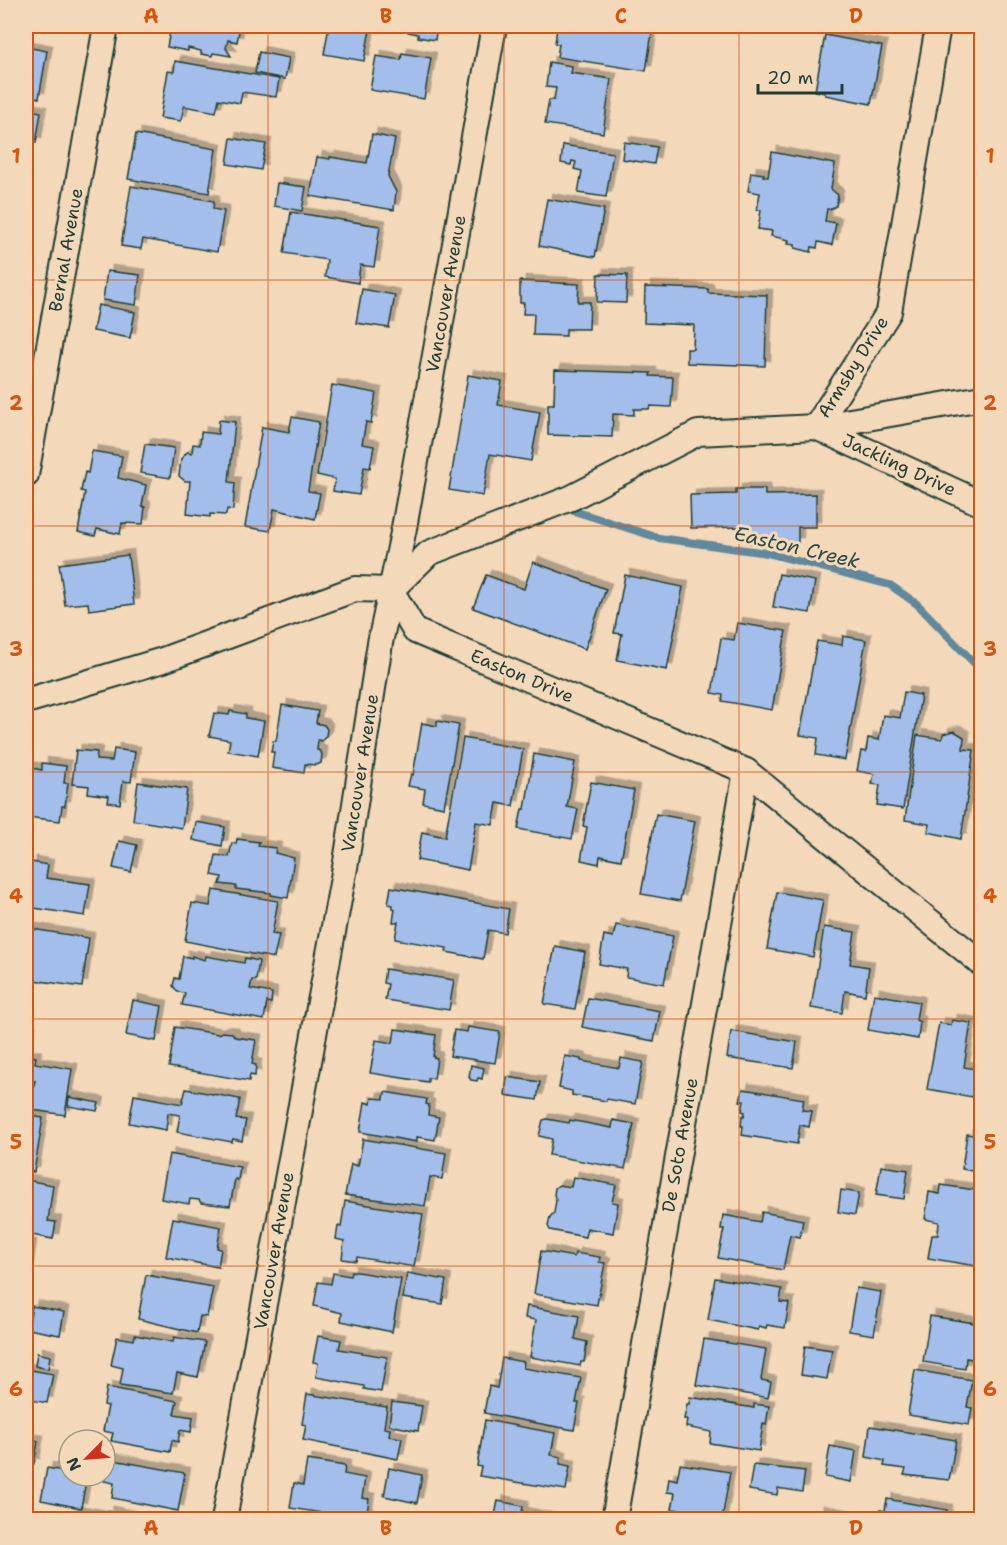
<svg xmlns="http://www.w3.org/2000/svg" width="1007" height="1545" font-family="'Shantell Sans',sans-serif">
<defs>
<filter id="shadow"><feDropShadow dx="5.5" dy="-5.5" stdDeviation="0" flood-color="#0004"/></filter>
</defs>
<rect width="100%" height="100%" fill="#f3d9ba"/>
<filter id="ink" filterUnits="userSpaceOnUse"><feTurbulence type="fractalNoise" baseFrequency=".0167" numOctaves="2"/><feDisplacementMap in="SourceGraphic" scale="12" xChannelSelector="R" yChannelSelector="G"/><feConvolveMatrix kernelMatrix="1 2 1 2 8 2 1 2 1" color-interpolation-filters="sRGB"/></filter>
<g filter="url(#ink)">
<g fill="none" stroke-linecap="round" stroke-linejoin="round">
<!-- stream -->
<path stroke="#61899d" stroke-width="8" d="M574 511 659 538 767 553 890 585 917 604 982 671"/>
</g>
<!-- building -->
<g fill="#a4beeb" stroke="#1f3d34" stroke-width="1.5" filter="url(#shadow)">
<path d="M171 26H240L237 42 228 40 226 48 231 56 213 53 212 56 201 54V51L188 48V51L167 47Z"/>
<path d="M329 26H343L370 30 364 61 324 54Z"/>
<path d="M403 26H437L435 40 418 37V34L408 32 409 27Z"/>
<path d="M557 26H653L646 71 557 57 559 44H555Z"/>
<path d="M825 35 882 46 871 104 825 95V93L815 91Z"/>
<path d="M26 47 47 51 39 98 26 95Z"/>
<path d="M259 52 289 58 285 79 255 73Z"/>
<path d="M402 53 431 58 424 99 370 90 376 56 401 60Z"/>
<path d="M175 61 279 79 276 97 242 92 240 103 219 99 216 112 184 106 181 121 160 118 168 71 174 72Z"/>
<path d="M549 62 572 66 571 73 611 79 603 133 545 124 549 100H554L556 88 546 87Z"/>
<path d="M26 109 41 112 36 143 28 141 26 157Z"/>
<path d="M136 134 216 149 209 193 128 179Z"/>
<path d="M372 134 395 139 388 176 396 192 394 210 310 196 317 157 330 159V157L367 163Z"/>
<path d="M231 138 266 144 261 170 227 164Z"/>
<path d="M624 142 657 147 654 164 622 159Z"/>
<path d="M563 145 613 153 606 197 578 193 582 171 574 169 576 162 572 161 571 165 561 163Z"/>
<path d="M772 152 835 164 831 189 838 195 836 206 830 209H827L825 221 836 223 832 245 818 242 817 248 812 247 811 252 795 248V245L788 244 789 240 771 236 772 231 758 229 761 210H757L760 193 748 191 751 172 764 174 763 176 768 177Z"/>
<path d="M277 183 306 187 302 211 274 206Z"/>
<path d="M131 186 214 201 213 209 224 211 217 252 143 239 141 249 121 246Z"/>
<path d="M547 199 604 209 595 257 539 246Z"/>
<path d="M291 212 380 226 374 267 360 265 358 283 325 277 327 260 284 253Z"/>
<path d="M107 271 140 275 136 305 103 300Z"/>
<path d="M598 274 627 275 626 303 597 302Z"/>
<path d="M520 281 579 284 578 302H590L589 329H566V336L533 335 534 314H523L524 303H520Z"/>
<path d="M645 287 708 289V293L767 295 765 366 687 363V349H693L694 325 644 323Z"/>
<path d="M362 289 395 295 389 328 356 323Z"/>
<path d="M98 305 135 312 130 338 93 331Z"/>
<path d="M555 370 651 373 650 376 673 377 671 407 650 406 649 409H634V415L613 414 612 437 548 435V404H554Z"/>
<path d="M468 375 502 381 498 405 540 412 531 461 490 454 483 496 449 490Z"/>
<path d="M332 385 376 393 371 423 366 422 362 444 374 446 370 468 364 467 359 495 333 491 335 479 317 475Z"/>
<path d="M292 417 319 422 308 491 320 493 315 519 274 509 270 531 245 527 262 427 289 432Z"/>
<path d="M219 420 235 422 229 482 235 483 233 510 227 509 226 515 210 514V517L187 514 190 481H185L179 476 181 459 187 452 192 453 193 444 200 445 201 432 218 434Z"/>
<path d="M145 444 174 448 170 478 140 473Z"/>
<path d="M92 451 122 456 118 478 146 485 142 506 145 507 143 524 122 523 120 534 97 529 95 536 78 532 85 492 81 491 85 472 88 473Z"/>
<path d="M736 489H765V495L816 494V527H798V543H750L749 527 691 528 690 495 736 494Z"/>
<path d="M128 555 134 604 89 610 88 603 65 605 59 564Z"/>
<path d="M533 562 606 589 585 649 473 608 486 575 524 589Z"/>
<path d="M779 574 815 581 810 613 773 607Z"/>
<path d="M625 575 683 587 667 670 617 660 622 634 614 633Z"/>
<path d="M737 623 786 631 772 710 722 701 723 695 712 693 721 638 734 640Z"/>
<path d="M843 636 866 640 845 760 816 755 818 738 800 735 817 641 842 645Z"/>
<path d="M904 692 921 695 903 809 877 805 880 785 872 784 874 774 857 771 861 751 866 752 868 738 879 740 883 715 900 718Z"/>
<path d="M282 705 318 711 316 723 324 725 327 729 326 736 322 741 318 740 317 750 320 751 322 754 321 763 317 765 305 764 304 773 272 768 274 752H271L273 741H276Z"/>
<path d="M230 711 246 714V718L264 721 258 756 228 751 230 740 209 736 214 713 229 715Z"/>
<path d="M437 721 459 725 444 807 423 803 425 789 408 786 411 774 413 775 422 723 437 726Z"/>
<path d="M954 731 964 737 963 749 974 750 961 839 928 832 929 824 905 820 917 735 942 739 943 734Z"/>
<path d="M463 738 523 749 513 806 497 803 493 825 476 822 468 870 417 860 422 832 445 837Z"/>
<path d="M114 749 135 752 131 782 123 781 120 804 108 802 109 796 88 793 89 786 72 784 76 750 97 752 96 760 112 761Z"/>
<path d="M534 754 575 762 567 807 578 809 572 839 518 829 522 809H525Z"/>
<path d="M42 763 66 766 64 783H68L65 806H62L60 821 26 817V767L42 770Z"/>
<path d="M138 782 187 789 182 828 133 820Z"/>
<path d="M591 782 634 790 621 860 600 856 599 864 581 860 587 827 583 826Z"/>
<path d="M656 814 695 821 680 901 641 894Z"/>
<path d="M196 822 225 827 222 846 193 840Z"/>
<path d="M982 825V885L974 884Z"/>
<path d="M237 839 259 842 258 846 276 848 275 853 294 858 288 898 271 895V893L236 889V886L220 884 222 877 212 875 216 855 229 857 232 843 236 844Z"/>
<path d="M119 841 137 845 131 872 113 868Z"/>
<path d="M31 862 48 865 46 878 90 884 85 916 28 907 26 904V878L29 879Z"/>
<path d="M391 887 509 909 505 933 488 930 483 959 446 952 447 948 395 939 398 922H393L395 909 393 908V905L388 904Z"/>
<path d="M213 890 278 901 272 934 279 935 274 958 185 941 192 903 210 906Z"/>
<path d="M777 892 823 900 813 957 767 949Z"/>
<path d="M616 925 673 936 664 984 626 977 627 969 599 964 604 935 613 937Z"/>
<path d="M824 927 855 932 850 964 869 967 865 995 845 991 842 1013 811 1008Z"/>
<path d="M26 928 89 938 82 987 26 979Z"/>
<path d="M555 946 585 952 575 1009 544 1004Z"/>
<path d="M183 956 192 958V956L205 960 206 956 244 963 245 958 259 961 256 980H252L250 989 272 993 271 1003 267 1002 264 1020 182 1005 185 993 178 992 173 986 175 978 179 979Z"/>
<path d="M385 969 454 980 449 1010 385 1000 388 984 383 983Z"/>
<path d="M874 994 919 1002 916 1020 920 1022 918 1039 868 1030Z"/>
<path d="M588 998 660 1011 654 1041 582 1027Z"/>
<path d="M133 1000 162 1006 156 1041 126 1035Z"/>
<path d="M952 1020 971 1023 964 1067 976 1069 972 1097 927 1089 939 1023 951 1025Z"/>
<path d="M175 1027 218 1034 222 1032 232 1033 235 1037 256 1040 252 1064 256 1065 255 1076 250 1075 249 1081 169 1067Z"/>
<path d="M468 1027 500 1032 495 1063 450 1056 454 1030 467 1032Z"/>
<path d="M395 1029 436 1035 433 1057 437 1058 434 1079 428 1078V1082L370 1073 376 1040 393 1043Z"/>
<path d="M26 1031 30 1032 26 1056 36 1057 35 1063 72 1069 65 1115 26 1109 28 1089H33L35 1081 26 1080Z"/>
<path d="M731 1031 797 1042 793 1068 727 1058Z"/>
<path d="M565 1056 581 1059V1061L619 1068 621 1058 643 1062 635 1104 607 1099 606 1101 572 1095V1091L559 1088Z"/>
<path d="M471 1065 484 1068 482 1079 478 1078 477 1081 471 1080 469 1077Z"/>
<path d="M507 1077 540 1082 537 1100 505 1095Z"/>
<path d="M186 1089 240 1099 236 1119 246 1120 242 1141 233 1139 232 1142 177 1132 180 1115 168 1113 166 1130 129 1123 134 1095 182 1104Z"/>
<path d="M743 1089 804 1099 802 1110 812 1111 809 1127 800 1125 797 1144 742 1135 743 1126H741L742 1116H744L745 1112 742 1111 744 1101H740Z"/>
<path d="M385 1092 427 1099 426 1104 429 1105 428 1115 439 1117 435 1140 417 1137V1142L360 1132 365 1102 371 1104 372 1098 384 1099Z"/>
<path d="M69 1097 99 1103 97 1111 68 1106Z"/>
<path d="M26 1115 43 1118 34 1172 26 1171Z"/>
<path d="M982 1118V1173L962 1169 967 1134 979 1136Z"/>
<path d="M547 1119 569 1123 570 1120 612 1128 613 1120 634 1124 625 1169 549 1155 552 1139 539 1136 543 1120Z"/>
<path d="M363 1139 446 1153 442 1179 430 1177 425 1206 345 1195 351 1164 358 1166Z"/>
<path d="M169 1154 240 1167 238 1180 235 1179 230 1206 201 1203 199 1200 190 1199 189 1204 161 1199Z"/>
<path d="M881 1166 908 1170 904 1199 876 1195Z"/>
<path d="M573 1177 616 1185 612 1202 618 1203 613 1233 587 1228 585 1237 550 1230 548 1226 550 1217 554 1213 556 1200 554 1195 555 1188 559 1185 571 1187Z"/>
<path d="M26 1180 53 1185 48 1221 56 1222 53 1239 26 1234Z"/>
<path d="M941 1185 982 1191V1267L928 1258 932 1235H938L939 1222 925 1219 929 1192 940 1194Z"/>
<path d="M841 1190 859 1193 855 1215 838 1212Z"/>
<path d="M345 1201 423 1214 414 1267 357 1257 356 1261 342 1259 344 1241 336 1239 338 1226 341 1227Z"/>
<path d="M762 1212 803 1220 800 1237 790 1235 783 1270 718 1258 724 1229H721L723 1215 760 1222Z"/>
<path d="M173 1218 221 1227 217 1248 221 1249 218 1267 166 1257Z"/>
<path d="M26 1244 31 1245 26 1282Z"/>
<path d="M541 1251 574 1257 575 1253 600 1257 599 1262 605 1263 597 1305 534 1294Z"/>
<path d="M351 1271 401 1279 392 1332 341 1321 342 1313 314 1306 318 1282 331 1284 333 1273 350 1276Z"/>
<path d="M407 1273 446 1280 442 1304 403 1298Z"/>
<path d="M146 1275 213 1287 207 1317 200 1316 197 1333 138 1319Z"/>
<path d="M715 1278 782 1289 780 1302 789 1303 785 1328 767 1325 766 1328 759 1326 758 1330 708 1320Z"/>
<path d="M856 1288 881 1292 874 1335 849 1331Z"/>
<path d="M32 1306 64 1312 60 1335 28 1329Z"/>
<path d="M527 1306 579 1316 575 1339 587 1342 584 1362H581L580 1366 530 1357 536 1320 525 1318Z"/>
<path d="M930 1316 981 1324 977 1360 966 1358 965 1369 923 1362Z"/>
<path d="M135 1335 173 1342 174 1337 205 1342 198 1377 177 1373 173 1393 120 1385 123 1368 111 1365 117 1337 134 1340Z"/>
<path d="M318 1336 341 1340 339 1349 387 1357 381 1392 364 1389V1386L316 1377 318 1363 313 1362Z"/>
<path d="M704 1339 766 1349 761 1380 771 1382 768 1398 696 1385Z"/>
<path d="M805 1346 832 1350 827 1379 801 1375Z"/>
<path d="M37 1353 50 1356 48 1369 35 1366Z"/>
<path d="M502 1358 524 1362 523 1368 581 1378 576 1403H579L574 1430 484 1413 489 1386 497 1388Z"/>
<path d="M26 1369 53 1374 47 1403 26 1399Z"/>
<path d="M915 1370 972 1380 967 1407 972 1408 969 1425 908 1415Z"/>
<path d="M107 1387 177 1401 174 1414 193 1417 191 1432 180 1430 178 1442 172 1440 170 1452 111 1441 113 1433 103 1431 108 1406 104 1405Z"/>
<path d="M307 1394 387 1407 384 1428 390 1429 389 1436 402 1438 398 1459 303 1440 306 1425 302 1424Z"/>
<path d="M690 1397 754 1408V1404L769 1406 766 1425 763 1424 759 1451 710 1443 711 1432 686 1427 687 1419H684L687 1404H689Z"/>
<path d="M392 1402 422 1406 418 1431 389 1425Z"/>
<path d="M485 1420 555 1433 551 1455 561 1457 560 1464 570 1466 566 1490 479 1476 481 1467 477 1466Z"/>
<path d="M870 1426 956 1440 949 1480 904 1475 906 1469 884 1466 885 1461 866 1457Z"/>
<path d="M26 1439 38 1441 34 1464 26 1463Z"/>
<path d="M830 1446 856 1451 851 1482 825 1477Z"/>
<path d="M108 1459 185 1473 178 1511 112 1498 114 1483 104 1481Z"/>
<path d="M307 1460 345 1466 344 1474 365 1478 362 1498 369 1499 366 1520 290 1508 294 1483 303 1485Z"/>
<path d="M680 1464 730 1472 722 1520 686 1515 687 1511 672 1509 675 1493 667 1492 669 1478 677 1480Z"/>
<path d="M753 1465 805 1471 802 1492 778 1488 777 1495 749 1490Z"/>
<path d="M47 1468 69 1472V1476H87L81 1508 41 1500Z"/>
<path d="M389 1468 422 1475 417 1503 384 1496Z"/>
<path d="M887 1499 947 1510 946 1520H879L880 1510 885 1511Z"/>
<path d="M498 1501 523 1506 522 1513 554 1520H494Z"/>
<path d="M73 1511 107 1517 108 1512 137 1518 136 1520H72Z"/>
<path d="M818 1511 846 1516 845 1520H817Z"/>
</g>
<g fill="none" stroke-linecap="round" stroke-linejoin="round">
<!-- street casing -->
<g stroke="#1f3d34" stroke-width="28">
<g id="street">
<path d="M816 427 982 504"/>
<path d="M816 427 982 398"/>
<path d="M26 475 106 26"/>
<path d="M391 590 429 553 571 498 698 433 816 427 889 312 938 26"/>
<path d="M391 590 415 631 746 771 982 964"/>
<path d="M26 701 163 660 355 589 391 590"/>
<path d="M224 1520 346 862 380 643 404 528 494 26"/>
<path d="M614 1520 746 771"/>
</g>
</g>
<!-- street -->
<use href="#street" stroke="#f3d9ba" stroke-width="24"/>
</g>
</g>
<!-- grid -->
<path fill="none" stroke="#d45610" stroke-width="1.5" stroke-opacity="0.55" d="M268 26V1520M504 26V1520M739 26V1520M26 280H982M26 526H982M26 772H982M26 1019H982M26 1266H982"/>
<g text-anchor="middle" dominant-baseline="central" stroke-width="6" stroke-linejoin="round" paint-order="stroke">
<!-- street labels -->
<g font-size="18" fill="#1f3d34" stroke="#f3d9ba">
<text transform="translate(66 250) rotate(-80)">Bernal Avenue</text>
<text transform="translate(446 294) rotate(-80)">Vancouver Avenue</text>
<text transform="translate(853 367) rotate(-58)">Armsby Drive</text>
<text transform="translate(899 465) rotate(25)">Jackling Drive</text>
<text transform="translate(522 676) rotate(23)">Easton Drive</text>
<text transform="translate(360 773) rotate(-81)">Vancouver Avenue</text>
<text transform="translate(680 1145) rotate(-80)">De Soto Avenue</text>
<text transform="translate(274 1251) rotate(-80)">Vancouver Avenue</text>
</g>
<!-- water labels -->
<g font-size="20" font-style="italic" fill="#2a4a46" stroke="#f3d9ba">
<text transform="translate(797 547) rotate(13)">Easton Creek</text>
</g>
</g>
<!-- margin -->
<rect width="1007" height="1545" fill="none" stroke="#f3d9ba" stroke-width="66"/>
<!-- north arrow -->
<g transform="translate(87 1458) rotate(245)"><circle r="28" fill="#f3d9ba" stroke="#9e9b84" stroke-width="1.5"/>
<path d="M0-4.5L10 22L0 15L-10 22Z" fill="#c8321e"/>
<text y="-9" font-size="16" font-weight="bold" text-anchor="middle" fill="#1f3d34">N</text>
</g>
<!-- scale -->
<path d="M758 84v9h84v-9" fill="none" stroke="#1f3d34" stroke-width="3"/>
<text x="767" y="84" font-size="18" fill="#1f3d34" stroke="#f3d9ba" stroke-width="4.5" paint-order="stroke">20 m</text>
<rect x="33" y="33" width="941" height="1479" fill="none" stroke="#d45610" stroke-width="2"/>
<g font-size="20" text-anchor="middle" font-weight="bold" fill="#d45610">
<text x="151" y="23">A</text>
<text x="386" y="23">B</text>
<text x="621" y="23">C</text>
<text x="856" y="23">D</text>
<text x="16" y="163">1</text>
<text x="990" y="163">1</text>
<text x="16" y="410">2</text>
<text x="990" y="410">2</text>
<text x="16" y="656">3</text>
<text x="990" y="656">3</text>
<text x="16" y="903">4</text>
<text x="990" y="903">4</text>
<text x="16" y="1149">5</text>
<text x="990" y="1149">5</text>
<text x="16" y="1396">6</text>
<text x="990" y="1396">6</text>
<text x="151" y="1535">A</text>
<text x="386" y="1535">B</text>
<text x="621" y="1535">C</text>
<text x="856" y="1535">D</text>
</g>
</svg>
